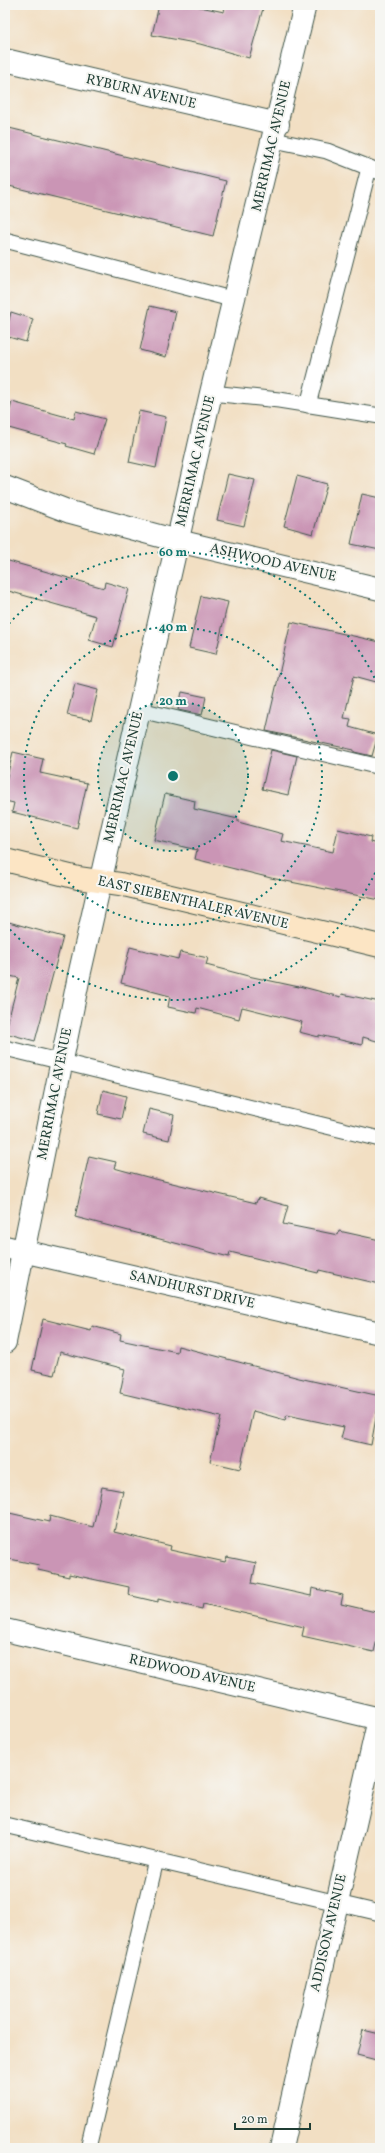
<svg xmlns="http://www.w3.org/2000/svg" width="385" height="2153" font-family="Vollkorn,serif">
<rect width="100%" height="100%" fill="#f6f6f2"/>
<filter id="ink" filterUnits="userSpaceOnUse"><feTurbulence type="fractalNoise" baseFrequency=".025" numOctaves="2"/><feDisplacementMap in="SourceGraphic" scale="8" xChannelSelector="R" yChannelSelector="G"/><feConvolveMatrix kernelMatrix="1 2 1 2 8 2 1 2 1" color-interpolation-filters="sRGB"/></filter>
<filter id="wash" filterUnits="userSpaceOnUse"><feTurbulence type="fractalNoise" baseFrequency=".012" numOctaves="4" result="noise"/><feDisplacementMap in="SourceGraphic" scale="16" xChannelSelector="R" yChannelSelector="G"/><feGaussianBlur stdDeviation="0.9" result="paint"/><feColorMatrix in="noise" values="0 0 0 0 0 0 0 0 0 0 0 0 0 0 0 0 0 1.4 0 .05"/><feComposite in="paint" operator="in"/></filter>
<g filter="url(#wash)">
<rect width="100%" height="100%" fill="#f2dfc3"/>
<g id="blocks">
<!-- building -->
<g fill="#ca95b5">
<path d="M159 5H191L224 12 225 5H264L249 58 200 44 152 35Z"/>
<path d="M5 127 226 181 213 236 5 185Z"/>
<path d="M150 306 176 312 166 357 140 350Z"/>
<path d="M11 312 33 319 26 342 5 336Z"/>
<path d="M12 402 74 419 76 411 105 419 94 454 66 446 67 444 5 427Z"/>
<path d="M139 411 166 417 156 468 129 462Z"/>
<path d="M228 474 255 480 244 526 217 520Z"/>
<path d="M297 476 327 484 313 534 284 526Z"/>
<path d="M362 494 380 498V550L351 544Z"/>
<path d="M5 560 104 588 105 582 129 589 113 647 89 640 96 616 5 590Z"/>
<path d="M201 596 228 602 216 654 189 648Z"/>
<path d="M291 622 380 642V683L354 676 344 718 351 719 349 727 378 735 372 756 354 752V750L266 731Z"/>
<path d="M75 684 98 690 91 720 67 715Z"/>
<path d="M182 692 206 697 202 715 178 710Z"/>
<path d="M271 750 297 756 288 795 262 789Z"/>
<path d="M13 752 43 759 40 773 87 783 77 828 12 812 14 803 5 801V785Z"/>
<path d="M165 794 195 801 194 809 238 819V822L283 834 281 841 333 852 338 829 371 837 370 842 380 845V900L271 878 195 859 197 850 154 840Z"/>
<path d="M5 921 63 937 35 1041 5 1033 19 978 5 975Z"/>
<path d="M130 947 178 959 180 952 208 958 206 965 248 976 299 987V986L341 997 342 994 380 1002V1042L363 1037 362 1045 319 1035V1037L299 1032 302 1022 242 1007 239 1019 197 1008 196 1013 168 1007 170 996 121 983Z"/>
<path d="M103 1090 126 1096 121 1119 98 1114Z"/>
<path d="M149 1109 174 1115 169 1140 143 1134Z"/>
<path d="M89 1156 116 1162 114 1168 151 1178 256 1203 258 1198 288 1206 283 1224 338 1235 339 1231 380 1240V1284L319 1270 318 1273 230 1252 229 1257 75 1217Z"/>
<path d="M43 1319 91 1331 92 1326 121 1334 120 1340 177 1352 178 1346 299 1378 380 1396 371 1445 341 1438 344 1427 287 1415 285 1420 253 1411 240 1469 210 1462 221 1417 120 1393 125 1369 60 1352 54 1375 32 1370Z"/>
<path d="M102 1487 123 1491 114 1532 171 1546 170 1550 225 1562 227 1557 256 1563 252 1583 311 1596 312 1588 343 1595 341 1604 380 1613V1627L374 1652 302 1636 304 1627 203 1604 202 1609 158 1599V1602L128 1595 129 1587 69 1574V1577L38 1570 39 1565 5 1558V1512L49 1522 50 1516 93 1527Z"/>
<path d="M363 2030 380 2034V2061L357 2055Z"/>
</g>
</g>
</g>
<g filter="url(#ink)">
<use href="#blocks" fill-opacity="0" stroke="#3f5549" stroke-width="1"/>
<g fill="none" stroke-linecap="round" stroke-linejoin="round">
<!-- service casing -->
<g stroke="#3f5549" stroke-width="17">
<g id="service">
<path d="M274 140 327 151 380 172"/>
<path d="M5 240 235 300"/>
<path d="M211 393 279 400 380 416"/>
<path d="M308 405 369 168"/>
<path d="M140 710 380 767"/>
<path d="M5 1048 380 1139"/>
<path d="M5 1825 380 1913"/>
<path d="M88 2148 156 1860"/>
</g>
</g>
<!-- minor casing -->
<g stroke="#3f5549" stroke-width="24">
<g id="minor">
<path d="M5 60 278 124"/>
<path d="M5 487 70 512 178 541 380 589"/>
<path d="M5 1247 380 1333"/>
<path d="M5 1342 79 976 211 393 305 5"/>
<path d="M5 1630 380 1719"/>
<path d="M281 2148 379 1719"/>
</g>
</g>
<!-- secondary casing -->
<g stroke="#3f5549" stroke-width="24">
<path id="secondary" d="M5 860 78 878 120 884 380 946"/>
</g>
<!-- service -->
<use href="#service" stroke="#fff" stroke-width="15"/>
<!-- minor -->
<use href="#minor" stroke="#fff" stroke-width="22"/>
<!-- secondary -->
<use href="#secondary" stroke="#fce5c4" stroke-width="22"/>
</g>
</g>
<!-- distance rings -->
<circle cx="173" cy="776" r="75" fill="#0f766e" fill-opacity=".12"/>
<g fill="none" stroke="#0f766e" stroke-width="2" stroke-dasharray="2 4">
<circle cx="173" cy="776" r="75"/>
<circle cx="173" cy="776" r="149"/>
<path d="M380 862A224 224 0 0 1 5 924M5 628A224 224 0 0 1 380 690"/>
</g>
<g text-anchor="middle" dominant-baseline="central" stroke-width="4" stroke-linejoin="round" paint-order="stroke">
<!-- street labels -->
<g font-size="14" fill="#1f3d34" stroke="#f6f6f2">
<text transform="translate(141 92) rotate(13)">RYBURN AVENUE</text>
<text transform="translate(272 146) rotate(-77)">MERRIMAC AVENUE</text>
<text transform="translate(196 461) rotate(-77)">MERRIMAC AVENUE</text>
<text transform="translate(273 563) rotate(13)">ASHWOOD AVENUE</text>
<text transform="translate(124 777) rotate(-77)">MERRIMAC AVENUE</text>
<text transform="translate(193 903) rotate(13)">EAST SIEBENTHALER AVENUE</text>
<text transform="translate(55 1094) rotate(-79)">MERRIMAC AVENUE</text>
<text transform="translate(192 1290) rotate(13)">SANDHURST DRIVE</text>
<text transform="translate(192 1674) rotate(13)">REDWOOD AVENUE</text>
<text transform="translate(329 1933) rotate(-77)">ADDISON AVENUE</text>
</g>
</g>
<circle cx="173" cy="776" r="6" fill="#0f766e" stroke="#f6f6f2" stroke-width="2"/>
<g font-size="12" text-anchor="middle" font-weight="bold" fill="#0f766e" stroke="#f6f6f2" stroke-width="4" stroke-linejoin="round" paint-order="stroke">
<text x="173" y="556">60 m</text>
<text x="173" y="631">40 m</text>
<text x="173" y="705">20 m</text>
</g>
<!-- margin -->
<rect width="385" height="2153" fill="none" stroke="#f6f6f2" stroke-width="20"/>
<!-- scale -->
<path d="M235 2123v6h75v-6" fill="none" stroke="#1f3d34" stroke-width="2"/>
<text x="241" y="2123" font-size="12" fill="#1f3d34" stroke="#f6f6f2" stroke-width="3" paint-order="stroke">20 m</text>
</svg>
